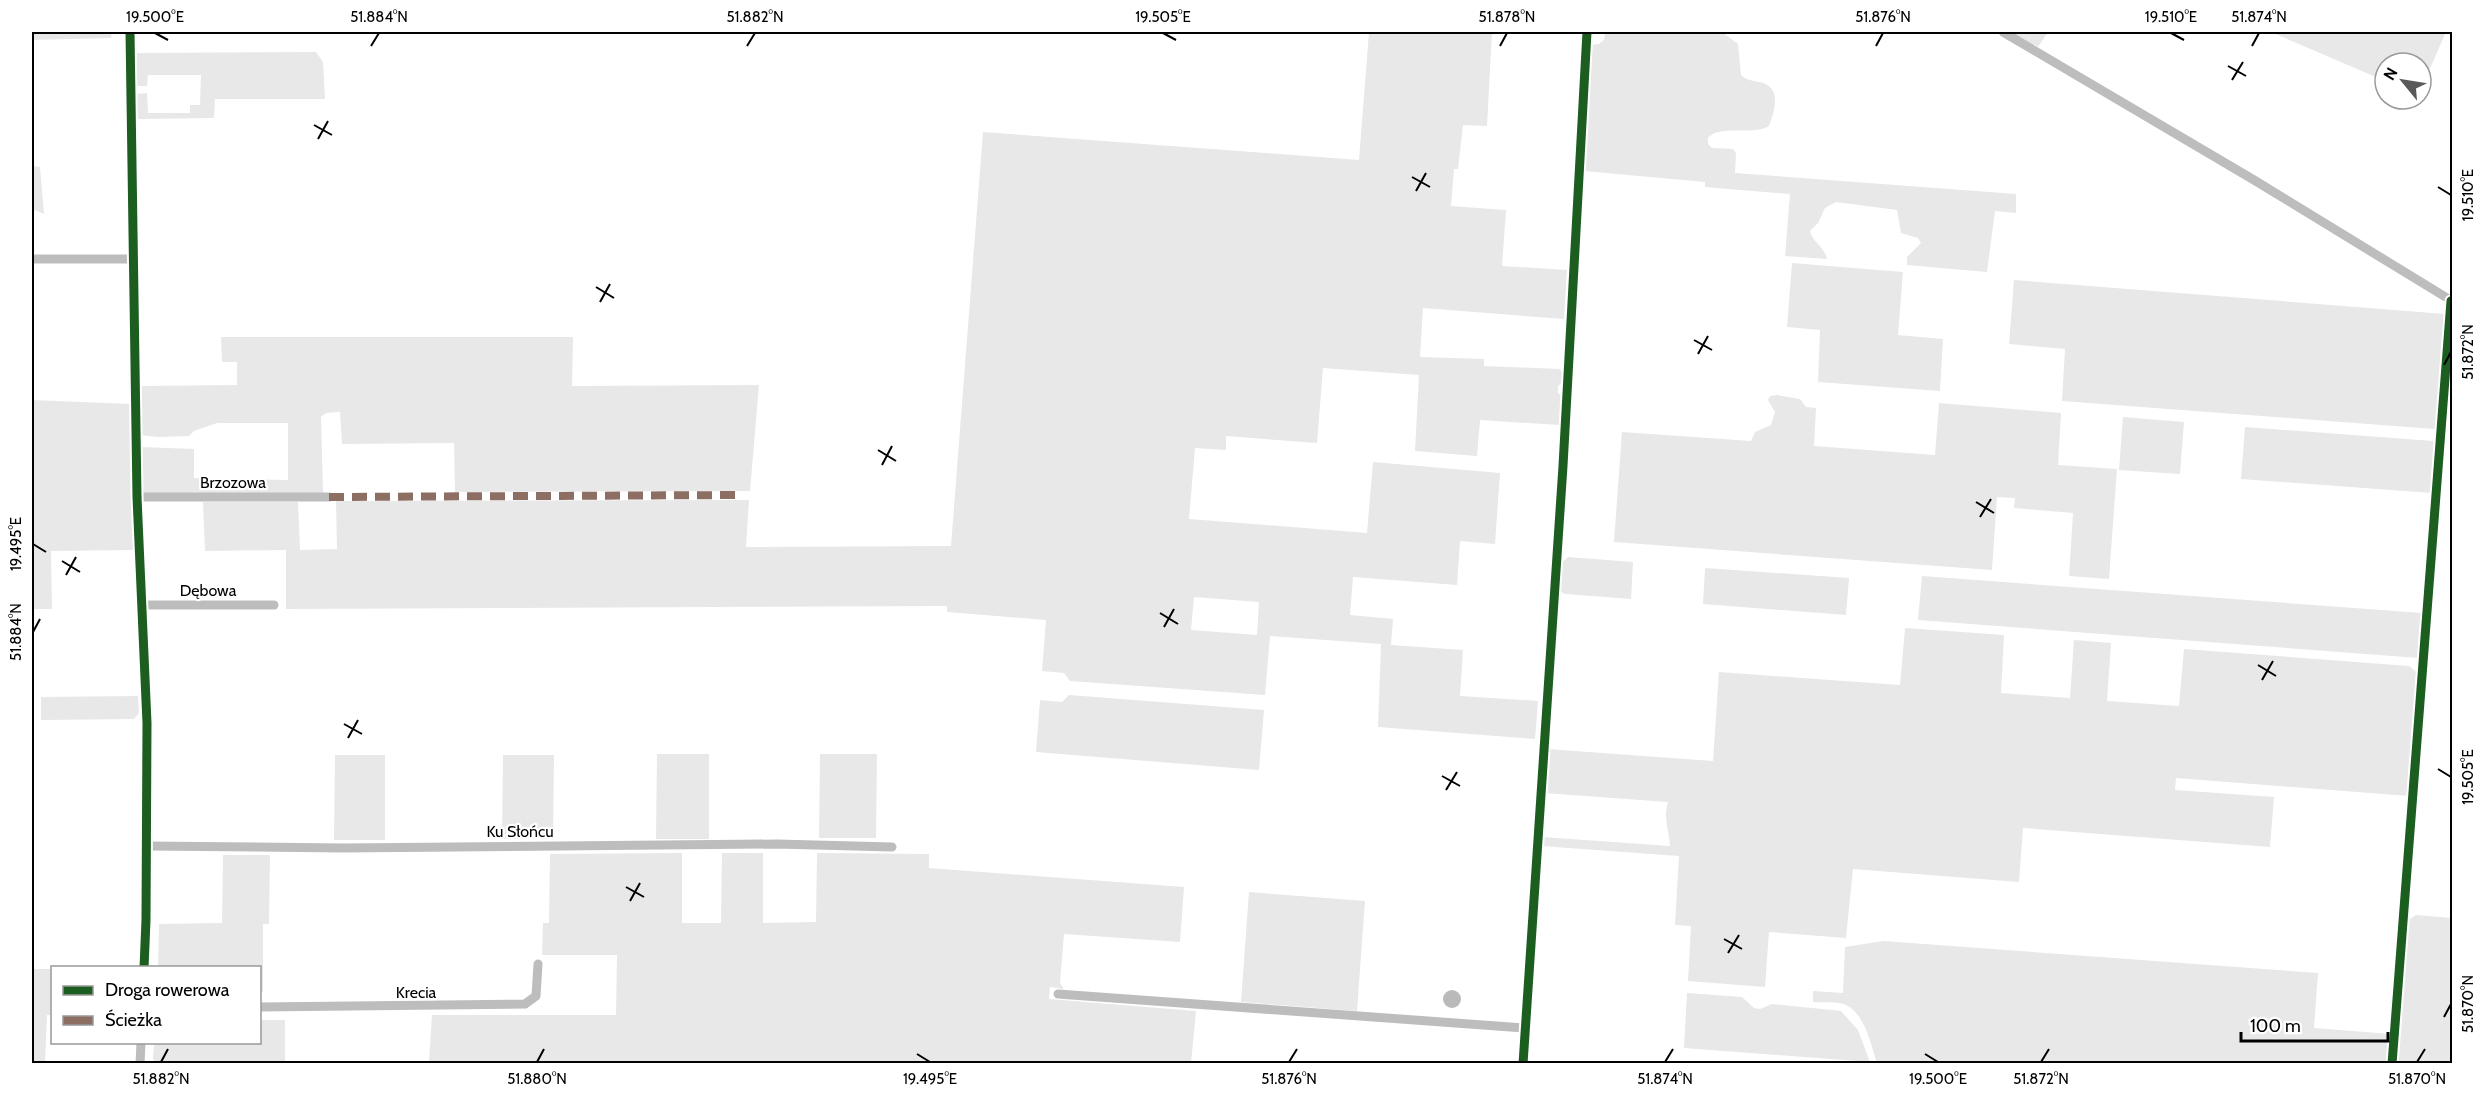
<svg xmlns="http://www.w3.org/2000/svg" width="2484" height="1095" font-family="Cabin,sans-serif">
<rect width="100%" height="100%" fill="#fff"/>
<!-- green -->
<g fill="#e8e8e8" fill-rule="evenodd">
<path d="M32 32H112L111 38 32 40Z"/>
<path d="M1369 32H1492L1487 126 1463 125 1458 169H1454L1451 206 1506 210 1502 266 1567 270 1564 319 1423 308 1420 357 1484 359V366L1560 369 1563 374V382L1558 386V393L1561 395 1560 425 1480 420 1477 456 1415 451 1419 375 1323 368 1317 443 1226 436V450L1195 448 1189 519 1367 533 1373 462 1500 473 1495 544 1460 541 1457 585 1353 577 1350 615 1393 619 1391 645 1463 650 1460 696 1538 701 1535 739 1378 727 1381 644 1270 636 1265 695 1070 681 1064 673 1042 671 1046 620 947 612V606L286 609V550L205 551 203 502H298L300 550 337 549 336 501 749 500 746 547 951 546 983 132 1359 160ZM1194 597 1259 602 1257 635 1191 630Z"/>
<path d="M1605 32H1722L1738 44 1741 75C1749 82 1754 80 1763 83 1782 89 1774 113 1769 126 1753 136 1718 124 1708 138V144L1712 148 1733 149 1736 153 1735 173 2016 194V213L1995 211 1987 272 1907 265V257L1921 243 1918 238 1901 233 1897 210 1836 202 1825 208 1818 223 1810 231C1812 242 1825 247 1827 259L1785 256 1790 194 1705 187V182L1584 171 1591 45 1599 44 1604 40Z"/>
<path d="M2012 32H2048L2038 47Z"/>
<path d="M2271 32H2446L2421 89V63H2385V81Z"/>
<path d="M316 52 323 62 325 99H215L214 118 137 119V94L147 93 148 113H190V105H200L201 75H148L147 86H137V53Z"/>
<path d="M32 166 40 167 44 214 32 209Z"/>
<path d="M1792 263 1903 272 1898 335 1943 339 1940 391 1818 382 1820 330 1787 327Z"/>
<path d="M2014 280 2445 314 2437 427 2434 429 2062 401 2065 349 2009 344Z"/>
<path d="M221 337H573L572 386 759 385 750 491 455 492 454 443 342 444 340 412 326 413 321 417 323 493 146 494 141 490V447L194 449V478L288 480V423H217L194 431 189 436 158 437 140 435 139 386 237 385V362H222Z"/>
<path d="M1777 395 1800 399 1806 407 1816 408 1814 446 1935 455 1939 403 2061 413 2058 465 2117 469 2109 579 2069 576 2073 513 2014 508 2015 498 1997 497 1992 570 1614 542 1622 432 1751 441 1755 432 1771 425 1775 412 1768 400 1770 396Z"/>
<path d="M32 400 130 404 133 550 51 551 52 609H32Z"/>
<path d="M2123 417 2184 422 2180 474 2119 470Z"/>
<path d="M2245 427 2433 441 2436 444 2432 493 2241 479Z"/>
<path d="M1568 557 1633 562 1631 599 1565 594 1558 590 1560 564Z"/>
<path d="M1705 568 1849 578 1846 615 1703 604Z"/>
<path d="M1922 576 2422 613 2419 658 1918 620Z"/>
<path d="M1905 628 2004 635 2001 693 2070 698 2074 640 2111 643 2107 701 2179 706 2184 649 2409 666 2419 674 2409 796 2176 778 2175 790 2274 797 2270 847 2023 828 2019 882 1853 869 1846 938 1769 932 1765 987 1688 981 1691 926 1675 925 1679 856 1541 846 1542 837 1670 846C1669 830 1663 818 1668 802L1544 793 1547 749 1713 761 1719 672 1900 685Z"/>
<path d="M1069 695 1264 710 1259 770 1036 752 1040 700 1062 702Z"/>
<path d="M138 696 139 713 134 719 41 720V697Z"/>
<path d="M657 754H709V839H656Z"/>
<path d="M820 754H877L876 838H819Z"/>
<path d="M335 755H385V840H334Z"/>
<path d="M503 755H554L553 839H502Z"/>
<path d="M682 853V923H721L722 853H763V923L816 922 817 853 929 854V868L1184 887 1180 942 1064 934 1060 983 1064 989 1050 987 1049 999 1196 1011 1191 1063H429L432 1015H616L617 955H542L543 923H549L550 854Z"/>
<path d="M223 855H270L269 924H263V992H260V968L158 967 159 924 222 923Z"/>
<path d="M1249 892 1365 901 1357 1011 1241 1002Z"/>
<path d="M2416 915 2452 918V1063L2397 1064 2407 921Z"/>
<path d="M1883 941 2318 973 2314 1028 2391 1034 2389 1063H1877C1871 1045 1865 1014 1846 1005 1837 1001 1822 1003 1813 1002V991L1843 993 1845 947Z"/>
<path d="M32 969H52V1015H47L45 1063H32Z"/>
<path d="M1687 993 1742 997 1754 1008 1760 1009 1772 1004 1841 1011 1858 1030 1870 1062 1684 1048Z"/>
<path d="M260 1020H285V1063L157 1064 153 1059 154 1043 260 1042Z"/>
</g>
<!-- water -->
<circle fill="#bababa" cx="1452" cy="999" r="9"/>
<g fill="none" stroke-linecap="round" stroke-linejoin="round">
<!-- minor -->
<g stroke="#bdbdbd" stroke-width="9">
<path d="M130 32 137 497 147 723 146 920 144 968"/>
<path d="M2003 32 2254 180 2452 301"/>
<path d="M32 259H132"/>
<path d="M137 497H329"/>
<path d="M142 605H274"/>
<path d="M147 846 344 848 777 844 892 847"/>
<path d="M1058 994 1524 1028"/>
<path d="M260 1007 525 1004 536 996 538 964"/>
<path d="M140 1064 141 1042"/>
<path d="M1523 1064 1563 466 1587 32"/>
<path d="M2392 1064 2451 301"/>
</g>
<!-- quiet -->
<path stroke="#8d6e63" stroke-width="8" stroke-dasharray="15 8" stroke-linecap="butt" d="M329 497 742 495"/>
<!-- cycleway casing -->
<g stroke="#fff" stroke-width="13">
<g id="cycleway">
<path d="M130 32 137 497 147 723 146 920 144 968"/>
<path d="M1523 1064 1563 466 1587 32"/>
<path d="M2392 1064 2451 301"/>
</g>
</g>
<!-- cycleway -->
<use href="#cycleway" stroke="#1b5e20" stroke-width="9"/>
</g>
<!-- ticks -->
<path fill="none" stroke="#000" stroke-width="2" d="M155 33 168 40M1163 33 1176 40M2171 33 2184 40M371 46 379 33M747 46 755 33M1500 46 1507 33M1876 46 1883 33M2252 46 2259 33M2228 66 2246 76M2232 80 2243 62M314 125 332 135M318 139 328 121M1412 177 1430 187M2438 187 2451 195M1416 191 1426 173M596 287 614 298M600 302 610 284M1694 340 1712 350M1698 354 1708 336M2444 365 2451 352M878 450 896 461M882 465 892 446M1976 502 1994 513M1980 517 1991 499M33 544 46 552M62 561 80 572M66 575 76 557M1160 613 1178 624M1164 627 1174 609M33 632 40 619M2258 665 2276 676M2262 680 2273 661M344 724 362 734M348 738 358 720M2438 769 2451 777M1442 776 1460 786M1446 790 1457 772M626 887 644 897M630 901 640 883M1724 939 1742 949M1728 953 1739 935M2444 1017 2451 1004M917 1054 930 1062M1925 1054 1938 1062M161 1062 168 1049M537 1062 544 1049M1289 1062 1297 1049M1665 1062 1673 1049M2041 1062 2049 1049M2417 1062 2425 1049"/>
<g text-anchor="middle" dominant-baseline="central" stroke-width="4.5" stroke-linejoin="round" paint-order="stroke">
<!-- street labels -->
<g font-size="16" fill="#000" stroke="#fff">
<text x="233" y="482">Brzozowa</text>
<text x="208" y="590">Dębowa</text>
<text x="520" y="831">Ku Słońcu</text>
<text x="416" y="992">Krecia</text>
</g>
</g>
<!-- border -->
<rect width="2484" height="1095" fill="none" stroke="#ffffff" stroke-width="66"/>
<!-- legend -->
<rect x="51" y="966" width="210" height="78" fill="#ffffff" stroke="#999999" stroke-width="1.5"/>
<rect x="63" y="986" width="30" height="9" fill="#1b5e20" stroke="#999999" stroke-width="1.5"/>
<text x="105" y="996" font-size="18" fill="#000000">Droga rowerowa</text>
<rect x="63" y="1016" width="30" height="9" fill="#8d6e63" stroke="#999999" stroke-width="1.5"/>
<text x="105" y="1026" font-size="18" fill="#000000">Ścieżka</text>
<!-- north arrow -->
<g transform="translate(2403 81) rotate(300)"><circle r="28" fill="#ffffff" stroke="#999999" stroke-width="1.5"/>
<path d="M0-4.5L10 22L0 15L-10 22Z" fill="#595959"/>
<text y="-9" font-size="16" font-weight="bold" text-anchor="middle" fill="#000000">N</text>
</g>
<!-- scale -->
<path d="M2241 1032v9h147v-9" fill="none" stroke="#000000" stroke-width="3"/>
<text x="2250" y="1032" font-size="18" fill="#000000" stroke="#ffffff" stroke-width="4.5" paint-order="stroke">100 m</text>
<rect x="33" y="33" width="2418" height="1029" fill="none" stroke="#000" stroke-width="2"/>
<g font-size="15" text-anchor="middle" fill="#000">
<text x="155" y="22">19.500°E</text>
<text x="379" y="22">51.884°N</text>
<text x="755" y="22">51.882°N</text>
<text x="1163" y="22">19.505°E</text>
<text x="1507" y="22">51.878°N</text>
<text x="1883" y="22">51.876°N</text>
<text x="2171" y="22">19.510°E</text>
<text x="2259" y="22">51.874°N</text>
<text transform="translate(2468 195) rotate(-90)" y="5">19.510°E</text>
<text transform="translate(2468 352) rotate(-90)" y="5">51.872°N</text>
<text transform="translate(16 544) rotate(-90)" y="5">19.495°E</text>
<text transform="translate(16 632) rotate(-90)" y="5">51.884°N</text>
<text transform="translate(2468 777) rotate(-90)" y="5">19.505°E</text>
<text transform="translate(2468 1004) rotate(-90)" y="5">51.870°N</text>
<text x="161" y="1084">51.882°N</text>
<text x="537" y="1084">51.880°N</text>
<text x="930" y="1084">19.495°E</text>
<text x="1289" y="1084">51.876°N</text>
<text x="1665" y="1084">51.874°N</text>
<text x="1938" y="1084">19.500°E</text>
<text x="2041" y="1084">51.872°N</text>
<text x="2417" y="1084">51.870°N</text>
</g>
</svg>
